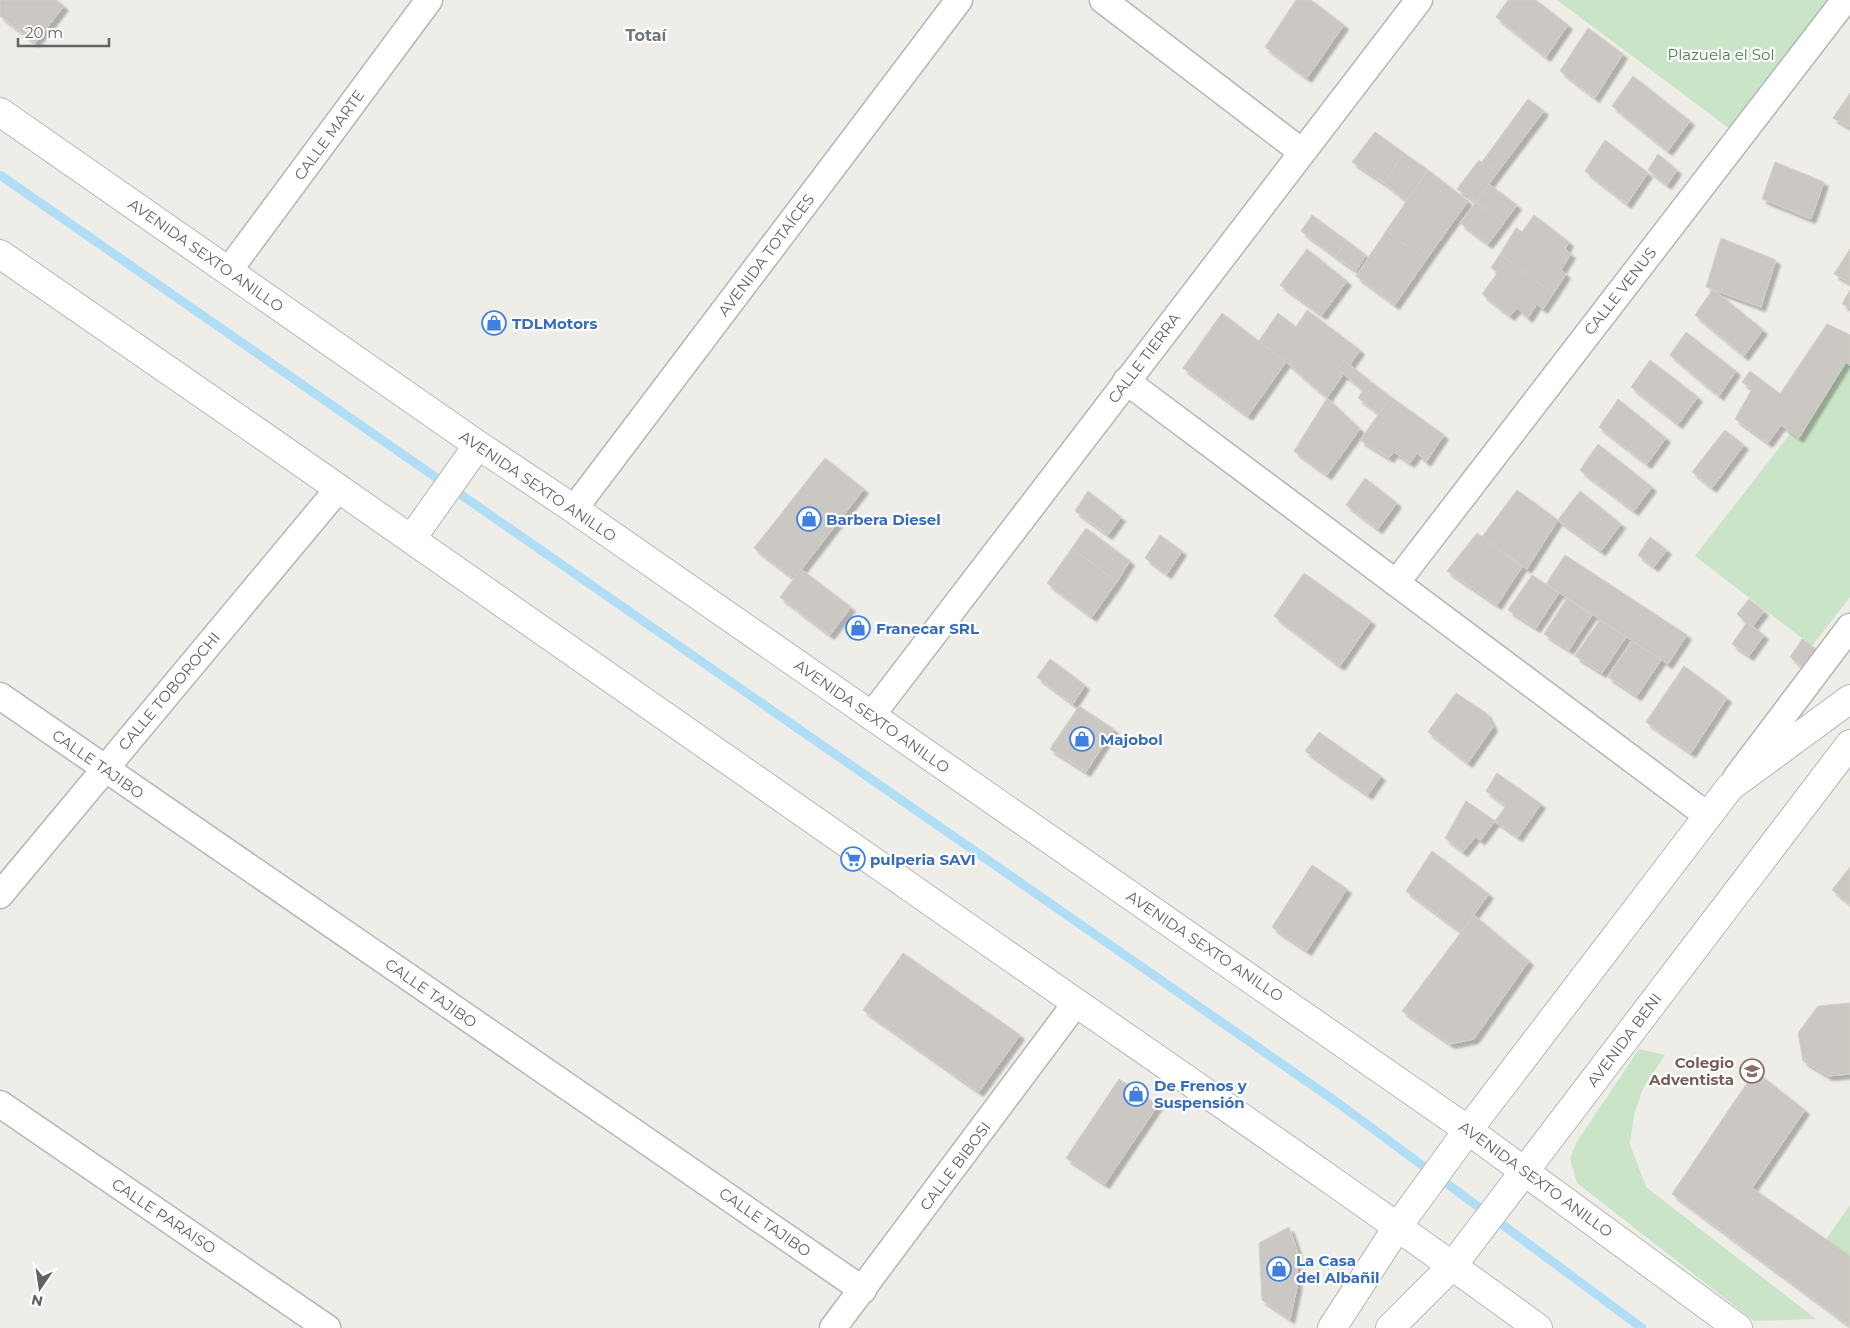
<svg xmlns="http://www.w3.org/2000/svg" width="1850" height="1328" font-family="Montserrat,sans-serif">
<defs>
<filter id="shadow"><feDropShadow dx="4.5" dy="4.5" stdDeviation="1" flood-color="#0004"/></filter>
</defs>
<rect width="100%" height="100%" fill="#efede8"/>
<!-- green -->
<g fill="#cae4c7">
<path d="M1557 0H1836L1730 129Z"/>
<path d="M1846 362 1850 366V597L1812 646 1695 556Z"/>
<path d="M1639 1049 1665 1055 1643 1088 1634 1115 1630 1144 1646 1187 1816 1319 1754 1321 1577 1183 1570 1159 1576 1143Z"/>
<path d="M1850 1205V1256L1826 1239Z"/>
</g>
<g fill="none" stroke-linecap="round" stroke-linejoin="round">
<!-- stream -->
<path stroke="#b0def7" stroke-width="9" d="M0 175 1338 1103 1642 1328"/>
</g>
<!-- building -->
<g fill="#cbc8c4" stroke="#d4cec7" filter="url(#shadow)">
<path d="M0 0H56L64 6 35 43 0 16Z"/>
<path d="M1296 0H1311L1344 25 1307 78 1265 47Z"/>
<path d="M1508 0H1536L1568 25 1546 57 1496 17Z"/>
<path d="M1588 28 1623 54 1595 98 1560 71Z"/>
<path d="M1633 76 1690 121 1668 151 1612 106Z"/>
<path d="M1850 93V125L1849 127 1833 118Z"/>
<path d="M1528 99 1544 111 1497 173 1482 162Z"/>
<path d="M1375 132 1404 153 1384 183 1352 162Z"/>
<path d="M1605 140 1648 173 1627 204 1585 171Z"/>
<path d="M1404 153 1428 170 1406 201 1384 183Z"/>
<path d="M1658 154 1677 170 1667 185 1648 170Z"/>
<path d="M1479 160 1497 173 1476 202 1457 189Z"/>
<path d="M1775 162 1824 182 1811 219 1762 199Z"/>
<path d="M1428 170 1468 201 1426 260 1386 231Z"/>
<path d="M1489 184 1517 205 1504 223 1476 202Z"/>
<path d="M1476 202 1504 223 1488 244 1460 223Z"/>
<path d="M1312 215 1346 240 1336 257 1301 231Z"/>
<path d="M1534 215 1569 242 1565 249 1571 254 1561 270 1566 274 1553 294 1500 254 1516 228 1522 232Z"/>
<path d="M1386 231 1426 260 1395 305 1356 276Z"/>
<path d="M1721 238 1776 260 1761 307 1706 287Z"/>
<path d="M1346 240 1366 255 1356 271 1336 257Z"/>
<path d="M1307 249 1347 281 1322 315 1280 285Z"/>
<path d="M1850 249V283L1834 274Z"/>
<path d="M1500 254 1553 294 1543 309 1537 304 1528 318 1517 308 1510 316 1482 294 1498 272 1491 268Z"/>
<path d="M1713 289 1763 330 1744 356 1695 315Z"/>
<path d="M1850 290V308L1842 304Z"/>
<path d="M1307 310 1360 350 1327 398 1286 362 1259 341 1278 313 1296 327Z"/>
<path d="M1222 313 1286 362 1248 416 1183 368Z"/>
<path d="M1827 324 1850 335V366L1846 362 1799 438 1781 425 1768 443 1735 419 1752 389 1742 382 1750 371 1780 394Z"/>
<path d="M1686 332 1736 371 1719 396 1670 355Z"/>
<path d="M1344 360 1370 381 1363 390 1337 369Z"/>
<path d="M1650 360 1698 397 1678 424 1631 387Z"/>
<path d="M1370 381 1391 397 1379 414 1358 398Z"/>
<path d="M1391 397 1444 435 1426 462 1417 453 1410 463 1394 452 1389 458 1360 440Z"/>
<path d="M1327 398 1360 429 1327 475 1294 451Z"/>
<path d="M1618 399 1666 438 1647 464 1599 427Z"/>
<path d="M1725 430 1744 445 1712 488 1692 472Z"/>
<path d="M1598 444 1652 487 1634 511 1580 470Z"/>
<path d="M825 458 864 489 794 579 754 548Z"/>
<path d="M1365 478 1397 503 1378 529 1346 505Z"/>
<path d="M1517 490 1558 520 1527 569 1482 537Z"/>
<path d="M1088 491 1121 517 1108 535 1075 511Z"/>
<path d="M1580 491 1621 524 1601 551 1558 520Z"/>
<path d="M1086 528 1130 561 1117 582 1072 548Z"/>
<path d="M1477 533 1522 567 1497 605 1447 571Z"/>
<path d="M1160 535 1182 551 1167 574 1145 558Z"/>
<path d="M1650 537 1667 550 1654 567 1638 555Z"/>
<path d="M1072 548 1117 582 1092 617 1047 583Z"/>
<path d="M1565 555 1687 635 1668 664 1546 584Z"/>
<path d="M801 569 851 607 830 635 780 597Z"/>
<path d="M1304 573 1371 621 1340 666 1274 616Z"/>
<path d="M1532 575 1559 593 1536 628 1508 610Z"/>
<path d="M1567 598 1592 615 1569 650 1544 634Z"/>
<path d="M1749 599 1764 611 1752 627 1737 614Z"/>
<path d="M1600 620 1626 637 1602 673 1575 656Z"/>
<path d="M1747 622 1764 635 1749 656 1732 644Z"/>
<path d="M1802 639 1816 649 1802 667 1790 657Z"/>
<path d="M1632 641 1661 660 1637 696 1608 677Z"/>
<path d="M1050 659 1085 685 1073 704 1037 677Z"/>
<path d="M1684 666 1727 698 1691 753 1646 722Z"/>
<path d="M1456 693 1486 713 1493 727 1468 763 1428 732Z"/>
<path d="M1079 706 1114 729 1086 772 1050 749Z"/>
<path d="M1319 732 1381 776 1368 795 1305 751Z"/>
<path d="M1497 773 1541 804 1518 837 1495 821 1506 806 1486 791Z"/>
<path d="M1466 801 1495 821 1480 841 1476 836 1463 852 1445 838Z"/>
<path d="M1432 851 1489 894 1461 932 1406 891Z"/>
<path d="M1312 865 1347 889 1307 951 1272 927Z"/>
<path d="M1850 867V904L1832 890Z"/>
<path d="M1474 915 1529 961 1474 1039 1450 1044 1402 1011Z"/>
<path d="M903 953 1020 1035 979 1092 863 1010Z"/>
<path d="M1850 1003V1074L1828 1076 1803 1061 1798 1033 1818 1006Z"/>
<path d="M1755 1071 1805 1110 1752 1188 1850 1256V1326L1672 1194Z"/>
<path d="M1119 1079 1158 1105 1105 1184 1066 1158Z"/>
<path d="M1289 1227 1297 1250V1287L1290 1319 1262 1300 1259 1243Z"/>
</g>
<g fill="none" stroke-linecap="round" stroke-linejoin="round">
<!-- minor casing -->
<g stroke="#b3b5b8" stroke-width="29">
<g id="minor">
<path d="M1103 0 1302 152"/>
<path d="M229 270 429 0"/>
<path d="M1126 381 1708 816"/>
<path d="M574 509 959 0"/>
<path d="M1396 583 1845 0"/>
<path d="M0 696 863 1290"/>
<path d="M871 716 1419 0"/>
<path d="M1736 778 1850 627"/>
<path d="M0 895 339 488"/>
<path d="M0 1104 327 1328"/>
<path d="M833 1328 1076 1003"/>
</g>
</g>
<!-- tertiary casing -->
<g stroke="#b3b5b8" stroke-width="30">
<g id="tertiary">
<path d="M1332 1328 1398 1226 1468 1130 1730 787 1850 699"/>
<path d="M1390 1328 1453 1265 1850 744"/>
</g>
</g>
<!-- secondary casing -->
<g stroke="#b4b7ba" stroke-width="30">
<g id="secondary">
<path d="M0 112 478 445 574 509 1468 1130 1738 1328"/>
<path d="M0 254C321 475 640 698 960 922 1153 1057 1348 1189 1538 1328"/>
<path d="M412 538 478 445"/>
</g>
</g>
<!-- minor -->
<use href="#minor" stroke="#fff" stroke-width="26"/>
<!-- tertiary -->
<use href="#tertiary" stroke="#fff" stroke-width="28"/>
<!-- secondary -->
<use href="#secondary" stroke="#fff" stroke-width="28"/>
</g>
<!-- icons -->
<defs>
<g id="shop-ring" transform="scale(1.25)"><circle r="9.5" fill="#fff" stroke="#3f7fe0" stroke-width="1.5"/><path d="M-5-2.5h2.3a2.7 3.5 0 0 1 5.4 0H5L5.5 6h-11ZM-1.5-2.5h3a1.5 2.3 0 0 0-3 0Z" fill="#3f7fe0"/></g>
<g id="supermarket-ring" transform="scale(1.25)"><circle r="9.5" fill="#fff" stroke="#3f7fe0" stroke-width="1.5"/><path d="M-6-5.5h2.5l.6 2H6L4.5 2H-2.5L-4.4-4H-6ZM-1.5 3.2a1.3 1.3 0 1 0 .1 0ZM3 3.2a1.3 1.3 0 1 0 .1 0Z" fill="#3f7fe0"/></g>
<g id="school-ring" transform="scale(1.25)"><circle r="9.5" fill="#fff" stroke="#8d6e63" stroke-width="1.5"/><path d="M0-5L7-2L0 1L-7-2ZM-4 1L0 2.5L4 1V4Q0 6-4 4Z" fill="#8d6e63"/></g>
</defs>
<g fill-rule="evenodd">
<use href="#shop-ring" x="494" y="323"/>
<use href="#shop-ring" x="809" y="519"/>
<use href="#shop-ring" x="858" y="628"/>
<use href="#shop-ring" x="1082" y="739"/>
<use href="#supermarket-ring" x="853" y="859"/>
<use href="#school-ring" x="1752" y="1071"/>
<use href="#shop-ring" x="1136" y="1094"/>
<use href="#shop-ring" x="1279" y="1269"/>
</g>
<g text-anchor="middle" dominant-baseline="central" stroke-width="4.5" stroke-linejoin="round" paint-order="stroke">
<!-- park labels -->
<g font-size="15" fill="#428540" stroke="#fff">
<text x="1721" y="54">Plazuela el Sol</text>
</g>
<!-- street labels -->
<g font-size="15" fill="#5f6366" stroke="#fff">
<text transform="translate(329 135) rotate(-54)">CALLE MARTE</text>
<text transform="translate(206 255) rotate(35)">AVENIDA SEXTO ANILLO</text>
<text transform="translate(766 255) rotate(-53)">AVENIDA TOTAÍCES</text>
<text transform="translate(1620 291) rotate(-52)">CALLE VENUS</text>
<text transform="translate(1144 358) rotate(-53)">CALLE TIERRA</text>
<text transform="translate(538 486) rotate(34)">AVENIDA SEXTO ANILLO</text>
<text transform="translate(169 691) rotate(-50)">CALLE TOBOROCHI</text>
<text transform="translate(872 716) rotate(35)">AVENIDA SEXTO ANILLO</text>
<text transform="translate(98 764) rotate(35)">CALLE TAJIBO</text>
<text transform="translate(1205 946) rotate(34)">AVENIDA SEXTO ANILLO</text>
<text transform="translate(431 993) rotate(35)">CALLE TAJIBO</text>
<text transform="translate(1624 1040) rotate(-53)">AVENIDA BENI</text>
<text transform="translate(955 1166) rotate(-53)">CALLE BIBOSI</text>
<text transform="translate(1536 1179) rotate(36)">AVENIDA SEXTO ANILLO</text>
<text transform="translate(164 1216) rotate(34)">CALLE PARAISO</text>
<text transform="translate(765 1222) rotate(35)">CALLE TAJIBO</text>
</g>
<!-- shop labels -->
<g font-size="15" font-weight="bold" fill="#366cbe" stroke="#fff" text-anchor="start">
<text x="512" y="323">TDLMotors</text>
<text x="826" y="519">Barbera Diesel</text>
<text x="876" y="628">Franecar SRL</text>
<text x="1100" y="739">Majobol</text>
<text x="870" y="859">pulperia SAVI</text>
<text x="1154" y="1085">De Frenos y<tspan x="1154" dy="17">Suspensión</tspan></text>
<text x="1296" y="1260">La Casa<tspan x="1296" dy="17">del Albañil</tspan></text>
</g>
<!-- education labels -->
<g font-size="15" font-weight="bold" fill="#785e54" stroke="#fff" text-anchor="end">
<text x="1734" y="1062">Colegio<tspan x="1734" dy="17">Adventista</tspan></text>
</g>
<!-- neighbourhood labels -->
<g font-size="16" font-weight="bold" fill="#707578" stroke="#fff">
<text x="646" y="35">Totaí</text>
</g>
</g>
<!-- north arrow -->
<g transform="translate(40 1288) rotate(193)" stroke="#ffffff" stroke-width="4" paint-order="stroke">
<path d="M0-4L9 19L0 12L-9 19Z" fill="#5f6366"/>
<text y="-8" font-size="14" font-weight="bold" text-anchor="middle" fill="#5f6366">N</text>
</g>
<!-- scale -->
<path d="M18 38v8h91v-8" fill="none" stroke="#5f6366" stroke-width="2.5"/>
<text x="25" y="38" font-size="15" fill="#5f6366" stroke="#ffffff" stroke-width="4" paint-order="stroke">20 m</text>
</svg>
